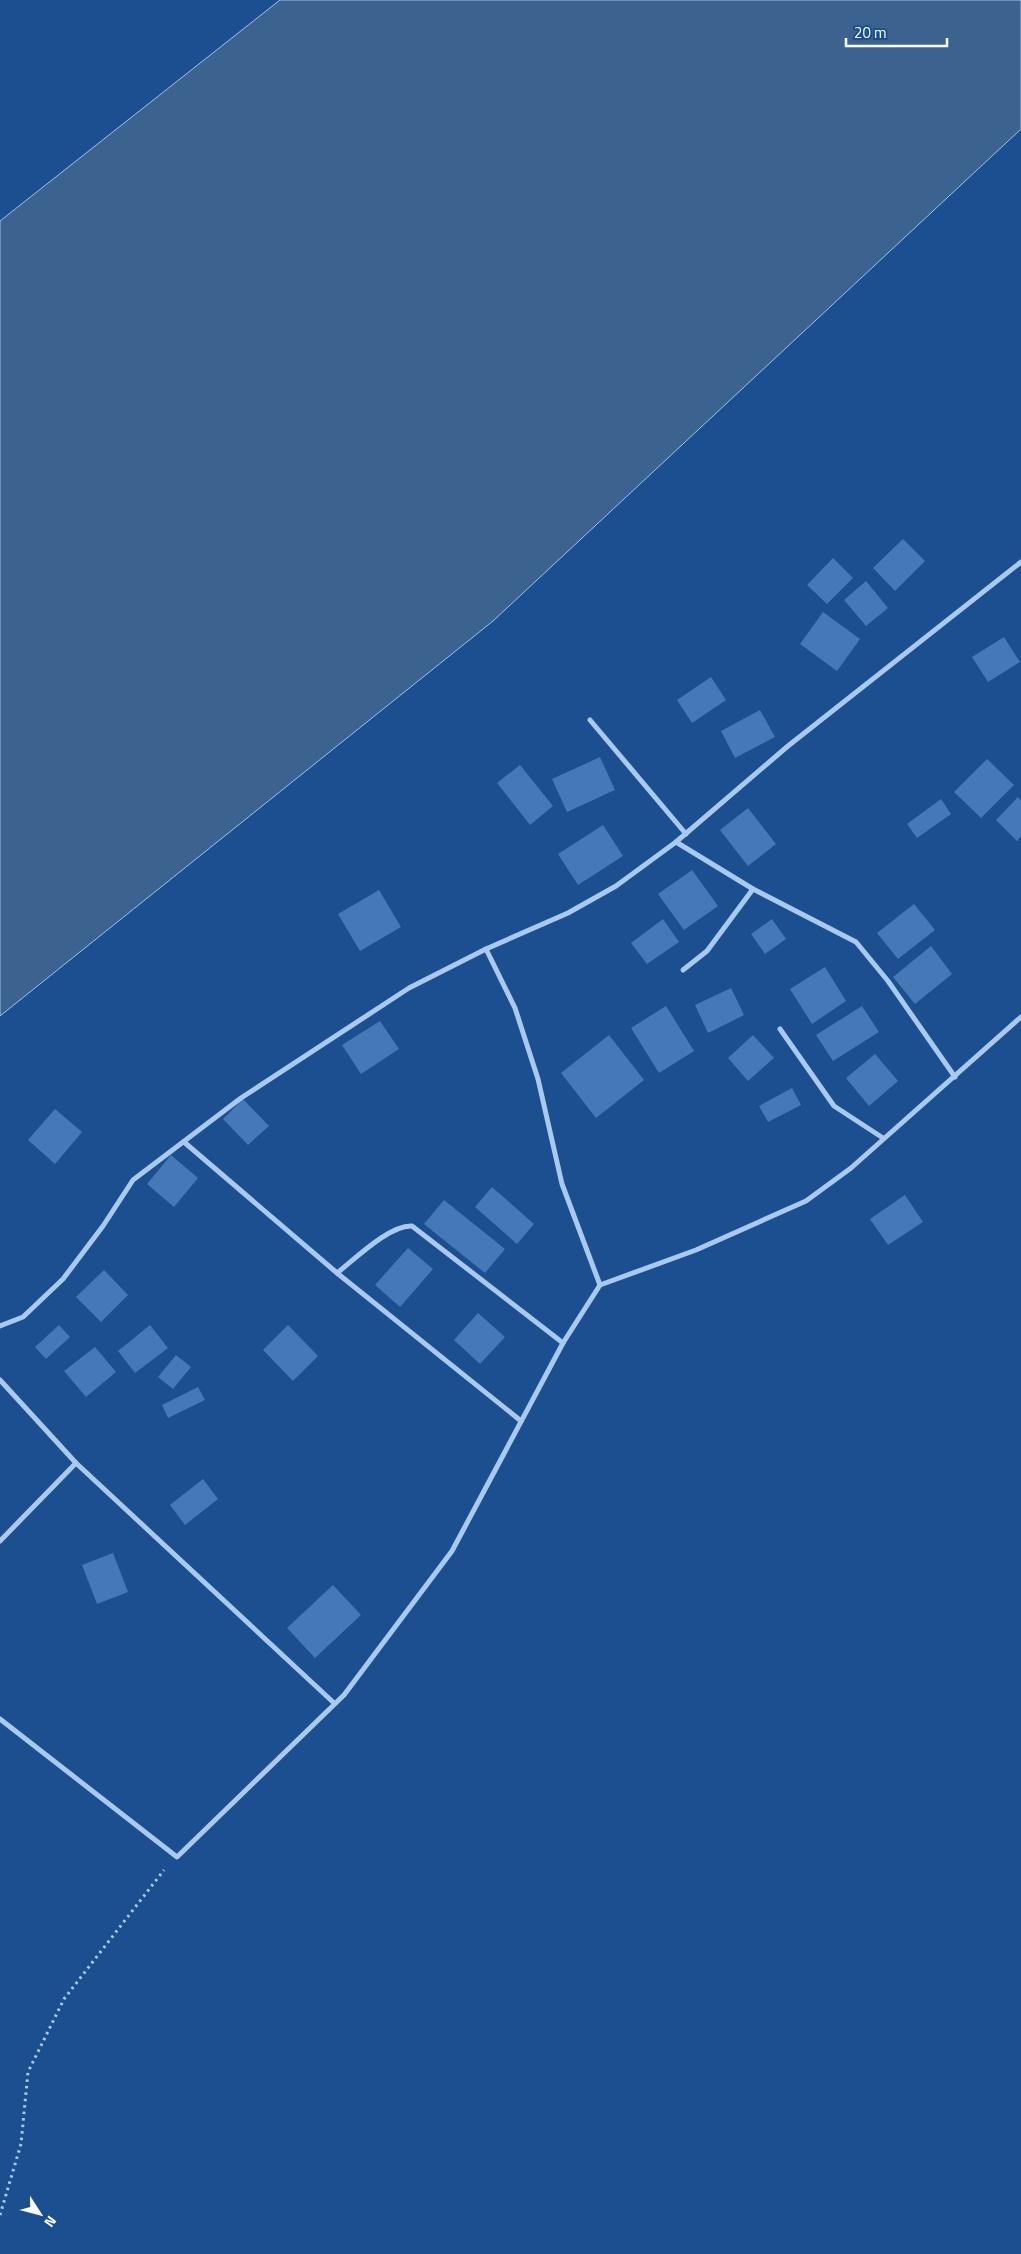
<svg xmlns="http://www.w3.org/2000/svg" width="1021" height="2254" font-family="'Titillium Web',sans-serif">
<rect width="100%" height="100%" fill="#1b4f8f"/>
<!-- water -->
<path fill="#3c6290" stroke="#9cc4f0" d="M280 0H1021V129L493 621 0 1016V221Z"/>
<!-- building -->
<g fill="#4478b7">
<path d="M903 539 925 561 895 591 873 568Z"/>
<path d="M833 558 853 578 827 604 807 585Z"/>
<path d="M866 581 888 608 866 626 844 600Z"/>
<path d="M823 612 860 639 837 671 800 644Z"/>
<path d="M1004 637 1020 662 988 682 972 657Z"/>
<path d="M711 677 726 700 692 723 677 700Z"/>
<path d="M760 710 775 737 735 758 721 731Z"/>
<path d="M600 757 615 790 567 812 552 779Z"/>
<path d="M987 759 1014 785 981 818 954 792Z"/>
<path d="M520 765 553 806 530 825 497 783Z"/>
<path d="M1018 797 1021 801V836L1017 841 996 820Z"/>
<path d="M941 799 951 814 917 838 907 824Z"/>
<path d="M748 808 776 844 748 866 720 830Z"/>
<path d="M603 825 623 856 578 885 558 854Z"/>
<path d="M692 870 718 906 684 930 658 894Z"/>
<path d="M379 890 401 927 360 951 338 914Z"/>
<path d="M914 904 935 930 898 959 877 933Z"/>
<path d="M663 919 679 942 647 964 631 943Z"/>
<path d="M772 919 786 939 765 954 751 934Z"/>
<path d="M931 946 952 974 915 1004 893 977Z"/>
<path d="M825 967 846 1001 812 1024 790 989Z"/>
<path d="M731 988 744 1015 708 1033 695 1005Z"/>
<path d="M666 1006 694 1051 659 1073 631 1028Z"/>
<path d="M862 1006 879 1032 833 1061 816 1035Z"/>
<path d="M380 1021 399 1049 361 1074 342 1045Z"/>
<path d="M609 1035 644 1080 596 1118 561 1073Z"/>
<path d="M753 1035 774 1058 748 1081 728 1058Z"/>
<path d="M875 1054 898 1081 869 1106 846 1078Z"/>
<path d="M792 1088 801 1105 768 1122 759 1106Z"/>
<path d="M243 1099 269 1126 248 1145 223 1119Z"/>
<path d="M55 1109 82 1132 55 1164 28 1140Z"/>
<path d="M171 1155 198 1178 174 1207 147 1184Z"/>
<path d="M492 1187 534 1224 517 1244 475 1207Z"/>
<path d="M905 1195 923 1222 888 1245 870 1219Z"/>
<path d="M444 1200 505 1249 485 1273 424 1224Z"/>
<path d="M408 1248 433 1269 400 1307 375 1285Z"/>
<path d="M104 1270 128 1295 101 1322 76 1297Z"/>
<path d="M478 1313 505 1337 480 1364 454 1340Z"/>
<path d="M59 1325 70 1337 46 1359 35 1347Z"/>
<path d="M150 1325 168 1348 135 1373 118 1351Z"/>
<path d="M288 1325 318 1356 293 1381 263 1350Z"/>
<path d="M95 1347 116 1372 86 1397 64 1371Z"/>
<path d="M176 1355 191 1367 173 1389 158 1377Z"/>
<path d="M198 1387 205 1400 168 1418 162 1405Z"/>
<path d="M203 1479 218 1499 185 1525 170 1505Z"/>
<path d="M113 1553 128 1592 97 1604 82 1565Z"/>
<path d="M333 1585 361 1615 315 1658 287 1628Z"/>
</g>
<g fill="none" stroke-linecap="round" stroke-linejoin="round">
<!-- path -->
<path stroke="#a9c9ee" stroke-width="3" stroke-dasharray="2.5 4" stroke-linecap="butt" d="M0 2215 21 2144 28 2072 64 1999 164 1870"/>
<!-- street -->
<g stroke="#a9c9ee" stroke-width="5">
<path d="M590 720 686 834"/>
<path d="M676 842 753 889 856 942 888 981 955 1077"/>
<path d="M486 949 515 1008 538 1079 562 1184 600 1285"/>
<path d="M683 970 707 951 753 889"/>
<path d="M780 1029 834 1106 883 1138"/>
<path d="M184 1142 337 1273 521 1421"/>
<path d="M337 1273C355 1259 389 1225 412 1226L563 1343"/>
<path d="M0 1326 23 1317 63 1279 103 1226 133 1180 241 1098 409 988 486 949 568 913 616 886 676 842 788 746 1021 562"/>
<path d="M0 1380 76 1463 334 1703"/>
<path d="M0 1541 76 1463"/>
<path d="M0 1719 177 1857 344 1695 452 1551 563 1343 600 1285 696 1250 806 1201 851 1168 1021 1017"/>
</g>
</g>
<!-- north arrow -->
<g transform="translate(40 2214) rotate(126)" stroke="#1b4f8f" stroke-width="4" paint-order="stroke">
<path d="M0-4L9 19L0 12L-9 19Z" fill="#ffffff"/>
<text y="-8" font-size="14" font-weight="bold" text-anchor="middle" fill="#ffffff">N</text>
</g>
<!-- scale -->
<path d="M846 38v8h101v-8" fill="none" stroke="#ffffff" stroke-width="2.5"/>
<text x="854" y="38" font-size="15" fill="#ffffff" stroke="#1b4f8f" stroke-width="4" paint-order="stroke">20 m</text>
</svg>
